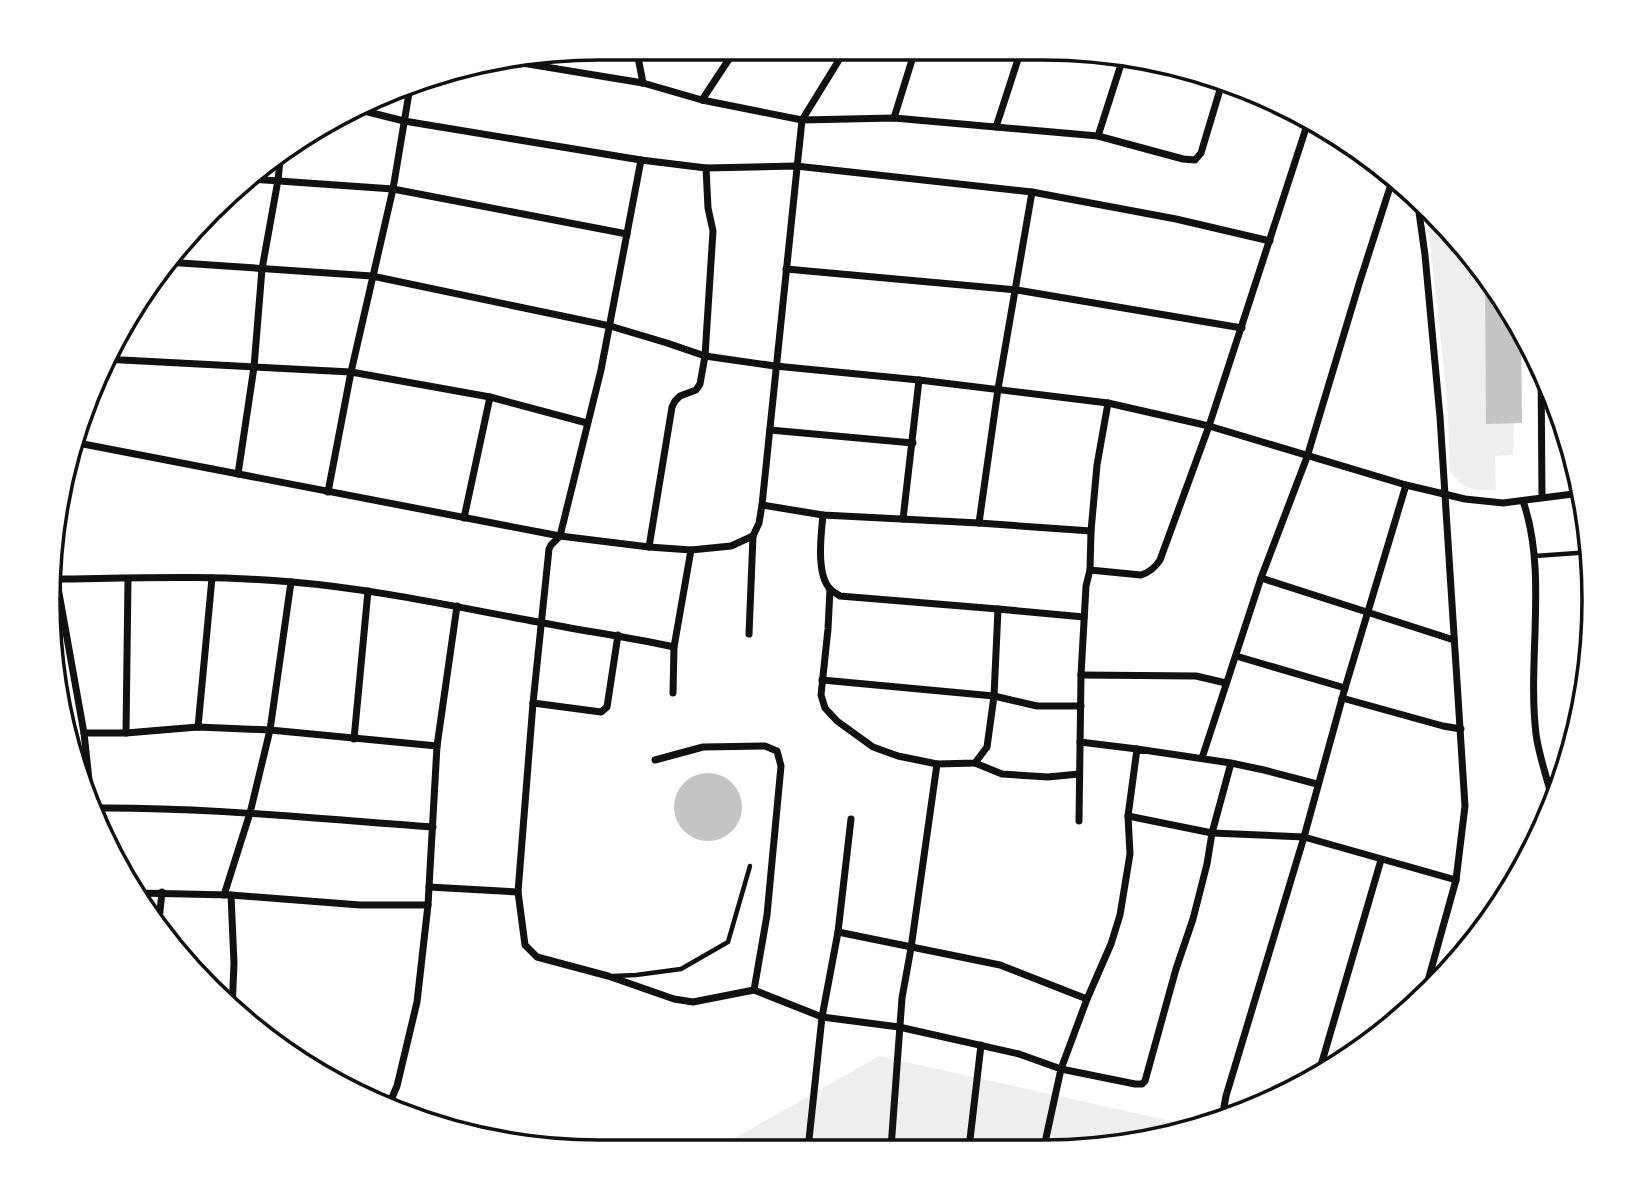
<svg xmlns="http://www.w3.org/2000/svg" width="1641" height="1199" font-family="Arial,sans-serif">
<rect width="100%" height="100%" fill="#fff"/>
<!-- green -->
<g fill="#eee">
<path d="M1427 214 1479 263 1516 322 1513 455 1495 456 1496 490C1474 490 1464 491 1450 471L1447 398Z"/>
<path d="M879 1056 1193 1126 1114 1147 714 1150Z"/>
</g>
<!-- building -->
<g fill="#c4c4c4">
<path d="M1485 272 1521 329 1522 423 1486 424Z"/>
<circle cx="708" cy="807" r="34"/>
</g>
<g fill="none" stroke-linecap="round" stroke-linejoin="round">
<!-- service -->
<g stroke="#111" stroke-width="4.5">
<path d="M1535 556 1591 552"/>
<path d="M613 976 636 975 681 969 728 942 750 866"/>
</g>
<!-- minor -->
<g stroke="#111" stroke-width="7">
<path d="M636 47 643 83"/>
<path d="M503 60 643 83 702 100 802 120 894 118 1098 136 1183 159 1195 160 1201 153 1222 83"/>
<path d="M702 100 737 47"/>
<path d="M360 110 404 121 641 160 706 168 796 166 1032 192 1176 219 1270 241"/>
<path d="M894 118 916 47"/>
<path d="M996 127 1022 47"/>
<path d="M1098 136 1123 58"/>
<path d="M641 160 601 370 560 536 551 545 549 549 533 703 518 892 525 945 537 957 608 976 674 999 693 1002 754 990"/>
<path d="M249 179 393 189 627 234"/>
<path d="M1418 205 1425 255 1440 417 1465 806 1456 880 1424 995"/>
<path d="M166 262 372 276 610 326 667 343 705 356 775 366 919 380 1108 403 1209 426 1406 485 1465 499 1503 503 1581 493"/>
<path d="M786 269 1017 290 1242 328"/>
<path d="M103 359 351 372 490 397 587 423"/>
<path d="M1541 366 1542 497"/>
<path d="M770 430 913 443"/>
<path d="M78 443 560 536 649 547 691 550 731 546 753 536"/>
<path d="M238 474 254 367 262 269 278 180 281 151"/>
<path d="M328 492 351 372 393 189 410 87"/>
<path d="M1523 501C1548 573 1527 659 1536 734 1539 757 1548 780 1553 802"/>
<path d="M762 505 823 515 979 523 1091 531"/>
<path d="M823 515C821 535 816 574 830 589 833 592 837 594 840 596L998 609 1084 617"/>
<path d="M464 518 490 397"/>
<path d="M903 519 919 380"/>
<path d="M979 523 998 389 1032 192"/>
<path d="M649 547 672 407 675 401 680 396 696 390 700 384 705 356 713 231 708 208 706 168"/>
<path d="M52 554 84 733 93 817"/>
<path d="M1090 570 1141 575C1150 572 1155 568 1160 560L1209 426 1308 122"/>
<path d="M1261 578 1454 640"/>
<path d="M58 579C136 578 214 575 292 582 375 589 456 607 538 622 583 631 629 637 674 647"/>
<path d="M830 589 828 629 821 695 825 708 837 721 873 747 898 756 937 764"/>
<path d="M749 634 753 536 759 523 762 505 802 120 847 47"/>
<path d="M1236 656 1345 688"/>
<path d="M1081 675 1196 676 1226 683"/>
<path d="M822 680 994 696 1037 706H1081"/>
<path d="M673 693 674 647 691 550"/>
<path d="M1342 698 1443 726 1461 729"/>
<path d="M533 703 601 712 607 707 618 635"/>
<path d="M198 727 212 578"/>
<path d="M84 733H126L198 727 270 730 437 746"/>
<path d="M126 733 128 579"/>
<path d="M354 739 368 591"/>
<path d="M1080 742 1137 749"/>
<path d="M1202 758 1261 578 1307 457 1359 284 1392 181"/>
<path d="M655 760 703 747 765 746 777 751 781 766 767 915 754 990 822 1017 899 1027 1019 1054 1061 1069 1044 1147"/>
<path d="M975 763 1002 774 1048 777 1079 774"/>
<path d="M1231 763 1212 833 1207 864 1193 919 1176 969 1145 1081 1142 1084H1135L1061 1069 1087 999 1111 944 1120 915 1130 854 1128 816 1137 749 1231 763 1264 770 1317 784"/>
<path d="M93 808C206 807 320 819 433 827"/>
<path d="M1128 816 1212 833 1304 837 1456 880"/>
<path d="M1079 821 1081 675 1086 586 1090 570 1091 531 1097 465 1108 403"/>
<path d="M429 887 518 892"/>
<path d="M137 893 231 895 360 905H428"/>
<path d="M224 895 250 813 270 730 291 582"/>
<path d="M231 895 234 963 232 1011"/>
<path d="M158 930 162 892"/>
<path d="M838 932 1000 965 1087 999"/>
<path d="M1319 1072 1381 860"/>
<path d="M388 1107 397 1086 417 1002 428 905 437 746 457 606"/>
<path d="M1222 1118 1226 1096 1304 837 1345 688 1406 485"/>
<path d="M891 1148 902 998 911 948 937 764 975 763 987 747 994 696 998 609"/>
<path d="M969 1148 981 1045"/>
<path d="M808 1149 822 1017 838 932 851 819"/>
</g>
</g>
<!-- crop -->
<path d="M0 0H1641V1199H0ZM600 60H1042A540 540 0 0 1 1582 600V600A540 540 0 0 1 1042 1140H600A540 540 0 0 1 60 600V600A540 540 0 0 1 600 60Z" fill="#fff" fill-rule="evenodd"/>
<path fill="none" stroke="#111" stroke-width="3.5" d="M600 60H1042A540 540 0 0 1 1582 600V600A540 540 0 0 1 1042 1140H600A540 540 0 0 1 60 600V600A540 540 0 0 1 600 60Z"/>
</svg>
